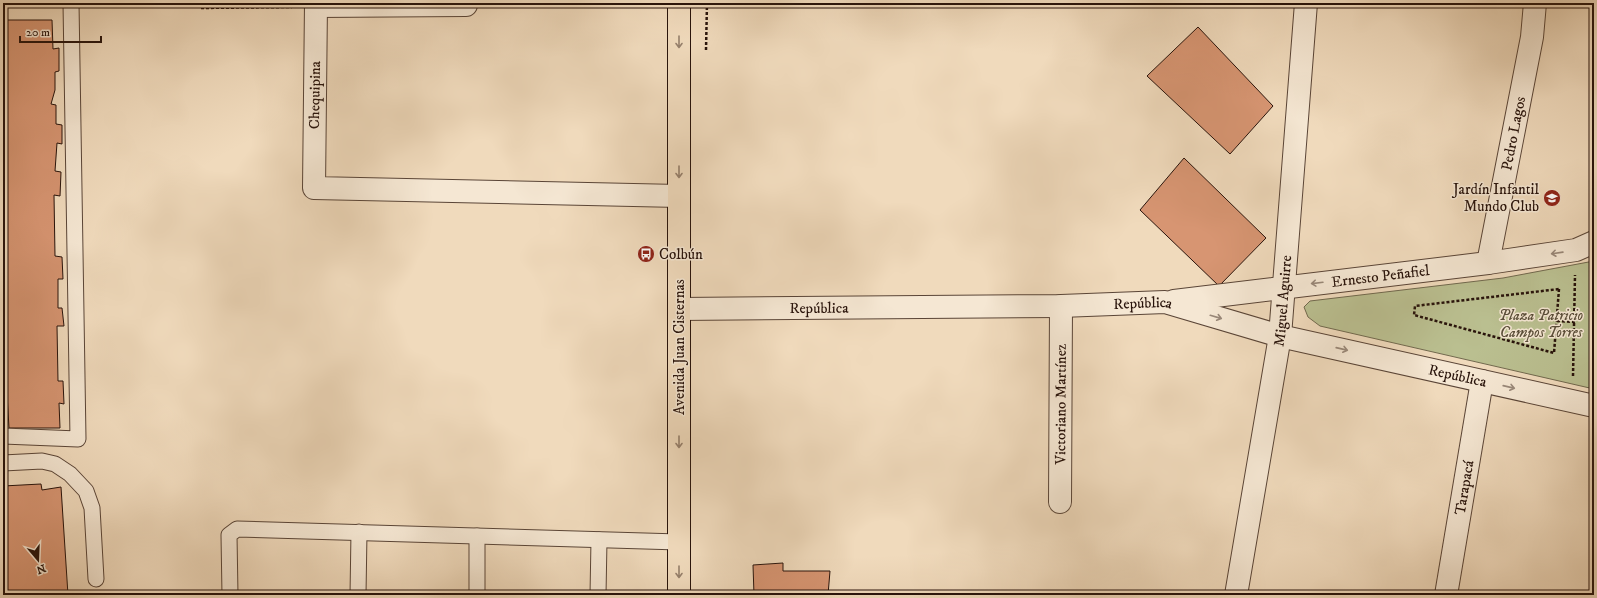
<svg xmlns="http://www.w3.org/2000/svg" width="1597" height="598" font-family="'IM FELL DW Pica',serif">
<rect width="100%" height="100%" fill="#f0dabc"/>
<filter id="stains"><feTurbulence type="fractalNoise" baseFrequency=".005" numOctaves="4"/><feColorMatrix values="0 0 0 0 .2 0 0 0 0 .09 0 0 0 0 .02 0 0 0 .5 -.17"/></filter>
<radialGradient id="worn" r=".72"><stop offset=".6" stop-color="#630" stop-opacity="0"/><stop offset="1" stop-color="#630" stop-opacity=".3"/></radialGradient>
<!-- green -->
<path fill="#babf90" stroke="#71694e" d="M1594 261V389L1320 326 1308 317 1304 307 1310 301 1503 278Z"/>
<!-- building -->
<g fill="#d79572" stroke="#28130b">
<path d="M3 20H52L53 49 59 48V71L55 72V90L51 104 56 105V124L62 125V144L57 143 55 171 61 172 60 196 54 195 55 256 62 257 63 279H58V308H62L64 326H57L58 381H63L64 404 59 403 60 428H9L7 394H3V234L5 196 3 191Z"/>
<path d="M1198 27 1273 106 1230 154 1147 76Z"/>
<path d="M1184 158 1266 238 1219 286 1140 210Z"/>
<path d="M41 484 42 490 61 487 68 595H3V568H7L3 518V486Z"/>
<path d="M783 563V571H830L828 595H754L753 565Z"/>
</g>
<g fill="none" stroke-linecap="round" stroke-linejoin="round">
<!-- lane casing -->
<g stroke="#5a4537" stroke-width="17">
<g id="lane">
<path d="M3 436 78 439 71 3"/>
<path d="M3 463 42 461 55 464 70 474 86 491 92 508 96 579"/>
<path d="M477 536V595"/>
<path d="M230 595 229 535 237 529 679 542"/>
<path d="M358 595 359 532"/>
<path d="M598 595 599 540"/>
</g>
</g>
<!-- street casing -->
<g stroke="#5a4537" stroke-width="24">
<g id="street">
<path d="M316 3 314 188 679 196"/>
<path d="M316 6 466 5"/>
<path id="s1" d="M1488 263 1532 37 1535 3"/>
<path id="s2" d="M1174 301 1488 263 1576 250 1594 242"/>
<path id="s3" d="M679 309 1061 306 1165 302 1280 336 1594 406"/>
<path id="s4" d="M1060 502 1061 306"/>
<path id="s5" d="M1236 595 1280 336 1306 3"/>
<path id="s6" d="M1446 595 1482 381"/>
</g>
</g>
<!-- primary casing -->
<g stroke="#28130b" stroke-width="24">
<path id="primary" d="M679 595V3"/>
</g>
<!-- path -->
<g stroke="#28130b" stroke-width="2.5" stroke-dasharray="3 2" stroke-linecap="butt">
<path d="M201 8 292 7"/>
<path d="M706 50 707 3"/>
<path d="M1559 289 1554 353 1414 315 1415 306Z"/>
<path d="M1557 321 1575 322"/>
<path d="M1573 376 1575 275"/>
</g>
<!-- lane -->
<use href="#lane" stroke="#f5e7d3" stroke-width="15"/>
<!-- street -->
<use href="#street" stroke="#f5e7d3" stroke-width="22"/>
<!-- primary -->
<use href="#primary" stroke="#f0dabc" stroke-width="22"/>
</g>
<!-- one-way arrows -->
<defs><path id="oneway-shaft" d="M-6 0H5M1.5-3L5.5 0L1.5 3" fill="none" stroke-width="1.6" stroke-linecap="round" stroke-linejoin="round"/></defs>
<g stroke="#96806c">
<use href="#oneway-shaft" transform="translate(679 42) rotate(90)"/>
<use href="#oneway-shaft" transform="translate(679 172) rotate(90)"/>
<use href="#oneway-shaft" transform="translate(679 442) rotate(90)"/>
<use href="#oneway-shaft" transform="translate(679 572) rotate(90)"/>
</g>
<g stroke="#998879">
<use href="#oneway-shaft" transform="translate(1557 253) rotate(172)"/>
<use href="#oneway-shaft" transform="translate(1317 283) rotate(173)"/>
<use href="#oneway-shaft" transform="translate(1216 317) rotate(16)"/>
<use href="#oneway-shaft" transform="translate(1342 349) rotate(13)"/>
<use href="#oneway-shaft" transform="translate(1509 387) rotate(13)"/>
</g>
<!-- icons -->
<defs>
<g id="school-disc" transform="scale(0.9)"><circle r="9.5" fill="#8f2418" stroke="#f5e7d3"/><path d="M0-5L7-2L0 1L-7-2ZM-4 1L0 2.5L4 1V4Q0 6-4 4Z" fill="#fff"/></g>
<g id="bus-disc" transform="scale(0.9)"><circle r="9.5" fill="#8f2418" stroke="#f5e7d3"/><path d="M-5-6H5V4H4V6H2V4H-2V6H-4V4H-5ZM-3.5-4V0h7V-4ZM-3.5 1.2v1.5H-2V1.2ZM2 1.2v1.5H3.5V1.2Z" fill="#fff"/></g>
</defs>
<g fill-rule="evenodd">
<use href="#school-disc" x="1552" y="198"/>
<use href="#bus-disc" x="646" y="254"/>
</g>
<g text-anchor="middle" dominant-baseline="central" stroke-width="3" stroke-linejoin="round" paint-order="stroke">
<!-- street labels -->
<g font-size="15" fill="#28130b" stroke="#f5e7d3">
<text transform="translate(315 95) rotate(-89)">Chequipina</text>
<text stroke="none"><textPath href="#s1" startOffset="132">Pedro Lagos</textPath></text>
<text stroke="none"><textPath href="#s2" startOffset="208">Ernesto Peñafiel</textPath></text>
<text stroke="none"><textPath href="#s5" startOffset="298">Miguel Aguirre</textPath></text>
<text stroke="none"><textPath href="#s3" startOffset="464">República</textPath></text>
<text stroke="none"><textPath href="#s3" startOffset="140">República</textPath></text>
<text transform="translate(679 347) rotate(-90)">Avenida Juan Cisternas</text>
<text stroke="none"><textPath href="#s3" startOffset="788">República</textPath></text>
<text stroke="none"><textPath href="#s4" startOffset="98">Victoriano Martínez</textPath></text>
<text stroke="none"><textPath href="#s6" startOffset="109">Tarapacá</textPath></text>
</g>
<!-- poi labels -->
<g font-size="15" fill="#28130b" stroke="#f5e7d3" text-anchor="end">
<text x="1539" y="189">Jardín Infantil<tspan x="1539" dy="17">Mundo Club</tspan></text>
<text x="659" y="254" text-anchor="start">Colbún</text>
</g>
<!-- park labels -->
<g font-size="15" font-style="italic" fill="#5b4f3a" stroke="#f5e7d3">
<text x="1541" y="315">Plaza Patricio<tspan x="1541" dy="17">Campos Torres</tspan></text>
</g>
</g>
<!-- margin -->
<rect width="1597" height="598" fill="none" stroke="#f0dabc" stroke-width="16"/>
<rect x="4" y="4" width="1589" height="590" fill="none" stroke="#28130b" stroke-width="2"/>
<rect x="8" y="8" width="1581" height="582" fill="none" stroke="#28130b"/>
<!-- north arrow -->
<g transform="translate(38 560) rotate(161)" stroke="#f5e7d3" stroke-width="3" paint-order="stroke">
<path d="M0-3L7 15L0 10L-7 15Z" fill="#28130b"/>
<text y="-6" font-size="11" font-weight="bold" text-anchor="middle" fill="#28130b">N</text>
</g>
<!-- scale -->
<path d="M20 36v6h81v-6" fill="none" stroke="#28130b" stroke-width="2"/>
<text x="26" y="36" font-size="12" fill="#28130b" stroke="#f5e7d3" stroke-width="3" paint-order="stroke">20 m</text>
<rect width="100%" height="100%" filter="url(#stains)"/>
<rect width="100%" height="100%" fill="url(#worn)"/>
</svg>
